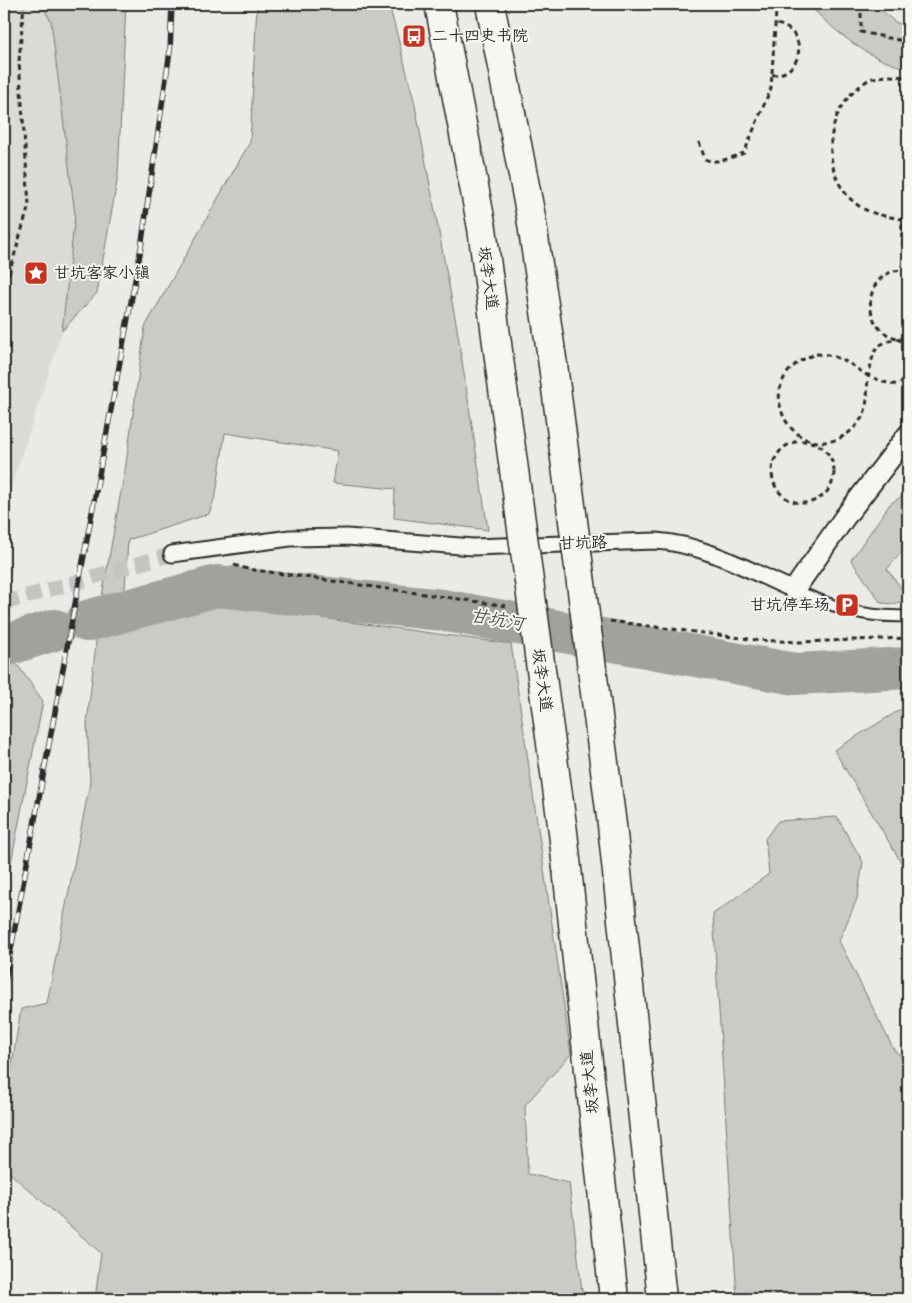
<svg xmlns="http://www.w3.org/2000/svg" width="912" height="1303" font-family="'Architects Daughter','LXGW WenKai TC',sans-serif">
<rect width="100%" height="100%" fill="#eaeae6"/>
<filter id="ink" filterUnits="userSpaceOnUse"><feTurbulence type="fractalNoise" baseFrequency=".02" numOctaves="2"/><feDisplacementMap in="SourceGraphic" scale="10" xChannelSelector="R" yChannelSelector="G"/><feConvolveMatrix kernelMatrix="1 2 1 2 8 2 1 2 1" color-interpolation-filters="sRGB"/></filter>
<g filter="url(#ink)">
<!-- built -->
<path fill="#dadad6" d="M4 4H41L51 21 75 215 62 331 4 509Z"/>
<!-- green -->
<g fill="#cacac7" stroke="#7a7a79">
<path d="M41 4H126L118 176 97 293 62 331 75 215 51 21Z"/>
<path d="M257 4H389L414 100 457 328 488 530 394 518 395 489 333 483 338 451 225 433 216 494 209 514 128 540 123 621 197 601 511 644 571 1054 525 1105 528 1174 569 1183 583 1299H95L101 1253 4 1168V1112L21 1009 47 1003 90 782 87 723 100 607 126 464 145 327 250 142Z"/>
<path d="M808 4H874L895 22 908 27V68C871 62 834 31 808 4Z"/>
<path d="M908 492V545L887 569 902 589 904 600 895 604 881 603 851 560 890 504Z"/>
<path d="M4 660H14L43 701 4 898Z"/>
<path d="M908 705V874L834 750Z"/>
<path d="M837 817 863 862 857 899 839 941 894 1050 908 1062V1299H737L713 914 769 874 765 839 778 821Z"/>
</g>
<g fill="none" stroke-linecap="round" stroke-linejoin="round">
<!-- river -->
<g stroke="#a1a19e" stroke-width="42">
<path d="M87 621 217 586 442 610 795 674 908 668"/>
<path d="M4 646 54 630"/>
</g>
<!-- pedestrian-tunnel -->
<path stroke="#c4c4c1" stroke-width="15" stroke-dasharray="15 8" stroke-linecap="butt" d="M4 603 172 554"/>
<!-- service casing -->
<g stroke="#2b2b2b" stroke-width="14">
<path id="service" d="M794 590C834 607 863 618 908 616"/>
</g>
<!-- pedestrian casing -->
<g stroke="#2b2b2b" stroke-width="19">
<path id="pedestrian" d="M172 554 290 538 347 537 473 547 656 541C704 544 750 571 794 590"/>
</g>
<!-- minor casing -->
<g stroke="#2b2b2b" stroke-width="24">
<path id="minor" d="M794 590 845 517 908 435"/>
</g>
<!-- primary casing -->
<g stroke="#2b2b2b" stroke-width="31">
<g id="primary">
<path d="M439 4 482 228 501 374"/>
<path d="M490 4 531 217 553 365"/>
</g>
</g>
<!-- path -->
<g stroke="#2b2b2b" stroke-width="3" stroke-dasharray="5 4" stroke-linecap="butt">
<path d="M861 4V32L908 42"/>
<path d="M772 75C806 74 808 28 775 24"/>
<path d="M699 142 705 159C716 165 732 157 744 153L771 88 776 11 770 4"/>
<path d="M908 207C899 224 900 241 908 258"/>
<path d="M903 219C891 217 874 215 862 208 821 183 821 117 858 88 861 85 866 81 870 79 882 75 895 76 908 77"/>
<path d="M908 270C856 266 860 344 908 338"/>
<path d="M4 291 29 205 19 61 24 4"/>
<path d="M908 347 898 339C870 344 875 353 868 376 882 380 895 391 908 378"/>
<path d="M816 354C838 354 850 364 868 376 867 387 868 400 865 411 860 423 852 432 840 438 787 462 747 376 816 354Z"/>
<circle cx="803" cy="472" r="31"/>
<path d="M234 565 248 569 508 606"/>
<path d="M610 621 757 640 800 642 908 638"/>
</g>
<!-- service -->
<use href="#service" stroke="#f6f6f2" stroke-width="10"/>
<!-- pedestrian -->
<use href="#pedestrian" stroke="#f6f6f2" stroke-width="15"/>
<!-- minor -->
<use href="#minor" stroke="#f6f6f2" stroke-width="20"/>
<!-- primary -->
<use href="#primary" stroke="#f6f6f2" stroke-width="28"/>
<!-- rail casing -->
<g stroke="#2b2b2b" stroke-width="5.5">
<path id="rail" d="M4 987 141 248 170 51 172 4"/>
</g>
<!-- rail -->
<use href="#rail" stroke="#f6f6f2" stroke-width="4" stroke-dasharray="11" stroke-linecap="butt"/>
<!-- primary-bridge casing -->
<g stroke="#2b2b2b" stroke-width="31" stroke-linecap="butt">
<g id="primary-bridge">
<path d="M553 365 612 825 662 1299"/>
<path d="M501 374 563 832 614 1299"/>
</g>
</g>
<!-- primary-bridge -->
<use href="#primary-bridge" stroke="#f6f6f2" stroke-width="28"/>
</g>
</g>
<!-- icons -->
<defs>
<g id="bus-square" transform="scale(1.25)"><rect x="-9" y="-9" width="18" height="18" rx="4" fill="#c8321e" stroke="#f6f6f2"/><path d="M-5-6H5V4H4V6H2V4H-2V6H-4V4H-5ZM-3.5-4V0h7V-4ZM-3.5 1.2v1.5H-2V1.2ZM2 1.2v1.5H3.5V1.2Z" fill="#fff"/></g>
<g id="sight-square" transform="scale(1.25)"><rect x="-9" y="-9" width="18" height="18" rx="4" fill="#c8321e" stroke="#f6f6f2"/><path d="M0-6L1.8-2.2L6-1.7L2.9 1.2L3.7 5.4L0 3.3L-3.7 5.4L-2.9 1.2L-6-1.7L-1.8-2.2Z" fill="#fff"/></g>
<g id="parking-square" transform="scale(1.25)"><rect x="-9" y="-9" width="18" height="18" rx="4" fill="#c8321e" stroke="#f6f6f2"/><path d="M-3.5-5.5H1a3.5 3.5 0 0 1 0 7H-1V5.5H-3.5ZM-1-3.4V-.6H.8a1.4 1.4 0 0 0 0-2.8Z" fill="#fff"/></g>
</defs>
<g fill-rule="evenodd">
<use href="#bus-square" x="414" y="36"/>
<use href="#sight-square" x="36" y="273"/>
<use href="#parking-square" x="847" y="605"/>
</g>
<g text-anchor="middle" dominant-baseline="central" stroke-width="4" stroke-linejoin="round" paint-order="stroke">
<!-- poi labels -->
<g font-size="16" fill="#2b2b2b" stroke="#f6f6f2" text-anchor="start">
<text x="432" y="36">二十四史书院</text>
<text x="54" y="273">甘坑客家小镇</text>
<text x="830" y="605" text-anchor="end">甘坑停车场</text>
</g>
<!-- street labels -->
<g font-size="16" fill="#2b2b2b" stroke="#f6f6f2">
<text transform="translate(488 278) rotate(82)">坂李大道</text>
<text transform="translate(583 543) rotate(-2)">甘坑路</text>
<text transform="translate(542 680) rotate(82)">坂李大道</text>
<text transform="translate(590 1082) rotate(-96)">坂李大道</text>
</g>
<!-- water labels -->
<g font-size="18" font-style="italic" fill="#545453" stroke="#f6f6f2">
<text transform="translate(497 620) rotate(10)">甘坑河</text>
</g>
</g>
<!-- margin -->
<rect width="912" height="1303" fill="none" stroke="#f6f6f2" stroke-width="20"/>
<rect x="10" y="10" width="892" height="1283" fill="none" stroke="#2b2b2b" stroke-width="2" filter="url(#ink)"/>
</svg>
